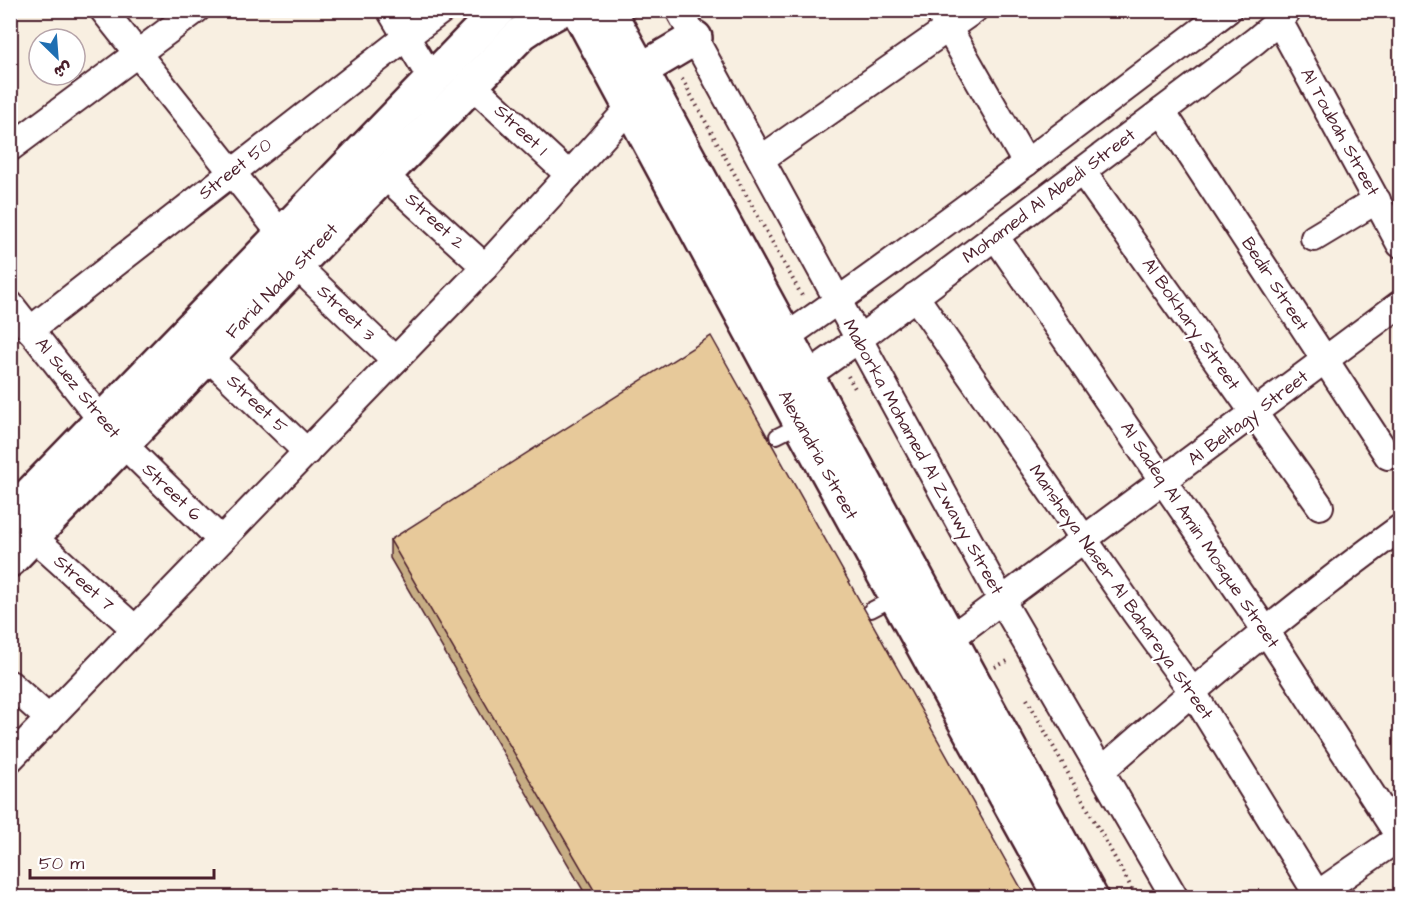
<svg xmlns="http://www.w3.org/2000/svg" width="1411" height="908" font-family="'Architects Daughter','Playpen Sans Arabic',sans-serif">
<rect width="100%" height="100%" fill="#f8efe1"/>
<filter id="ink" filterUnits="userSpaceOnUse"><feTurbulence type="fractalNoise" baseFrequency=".0167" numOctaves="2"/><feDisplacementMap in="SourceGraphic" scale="12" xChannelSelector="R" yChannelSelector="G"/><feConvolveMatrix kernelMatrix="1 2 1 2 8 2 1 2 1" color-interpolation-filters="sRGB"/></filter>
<g filter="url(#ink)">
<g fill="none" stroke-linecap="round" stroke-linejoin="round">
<!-- service casing -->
<g stroke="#4a1f2b" stroke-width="18">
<g id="service">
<path d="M777 436 801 424"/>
<path d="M871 610 896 597"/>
</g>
</g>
<!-- minor casing -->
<g stroke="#4a1f2b" stroke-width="30">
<g id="minor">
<path d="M103 10 281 234"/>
<path d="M390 10 432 80"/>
<path d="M679 10 1002 601 1175 898"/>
<path d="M938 10 1026 163"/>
<path d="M1279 21 1400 244"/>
<path d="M472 85 569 175"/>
<path d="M1162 111 1388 456"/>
<path d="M10 148 196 10"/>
<path d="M761 159 974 10"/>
<path d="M1082 171 1320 506"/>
<path d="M384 175 485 267"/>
<path d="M995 236 1266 631 1400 838"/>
<path d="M1314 238 1377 200"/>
<path d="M296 265 395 360"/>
<path d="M915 296 1136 614 1192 691 1317 894"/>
<path d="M10 304 102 421 123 444 221 540"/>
<path d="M30 330 406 37 442 10"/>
<path d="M786 337C937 232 1082 121 1228 10"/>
<path d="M208 357 307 452"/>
<path d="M807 376 859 339 1255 41 1279 21 1288 10"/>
<path d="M33 537 135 629"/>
<path d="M951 638 1400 304"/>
<path d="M10 684 49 719"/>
<path d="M10 759 485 267 569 175 630 107"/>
<path d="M1101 771C1198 686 1296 603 1400 528"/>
<path d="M1312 898 1400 837"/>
</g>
</g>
<!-- tertiary casing -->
<g stroke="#4a1f2b" stroke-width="38">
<g id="tertiary">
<path d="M578 10 801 424 1062 898"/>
<path d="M608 10 1091 898"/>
<path d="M641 70 695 38"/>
<path d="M10 515 499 10"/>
<path d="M10 560 522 33 540 21 560 10"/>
</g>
</g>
<!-- path -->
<g stroke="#4a1f2b" stroke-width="4" stroke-dasharray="1.5 4.5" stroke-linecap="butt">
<path d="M682 79 802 296"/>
<path d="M848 376 856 390"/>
<path d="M995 667 1010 660"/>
<path d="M1027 699 1137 898"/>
</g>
<!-- service -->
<use href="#service" stroke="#fff" stroke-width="14"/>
<!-- minor -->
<use href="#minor" stroke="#fff" stroke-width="26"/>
<!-- tertiary -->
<use href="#tertiary" stroke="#fff" stroke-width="33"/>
</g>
<!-- wall -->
<path fill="#c7ad84" stroke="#4a1f2b" stroke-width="1.5" d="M390 540 1026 897H587L390 558Z"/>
<!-- building -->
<path fill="#e7c99a" stroke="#4a1f2b" stroke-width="1.5" d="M711 336 1026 897H598L390 540Z"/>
</g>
<g text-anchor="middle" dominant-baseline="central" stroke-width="5" stroke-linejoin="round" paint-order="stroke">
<!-- street labels -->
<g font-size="18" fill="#4a1f2b" stroke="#fff">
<text transform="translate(521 130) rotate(43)">Street 1</text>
<text transform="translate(1340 132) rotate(61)">Al Toubah Street</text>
<text transform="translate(235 169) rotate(-38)">Street 50</text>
<text transform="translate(1049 196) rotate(-37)">Mohamed Al Abedi Street</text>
<text transform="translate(435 221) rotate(43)">Street 2</text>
<text transform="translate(282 281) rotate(-46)">Farid Nada Street</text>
<text transform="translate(1275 284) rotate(57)">Bedir Street</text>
<text transform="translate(346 313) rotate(44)">Street 3</text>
<text transform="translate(1191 324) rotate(55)">Al Bokhary Street</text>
<text transform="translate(78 388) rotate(51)">Al Suez Street</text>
<text transform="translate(257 404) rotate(44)">Street 5</text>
<text transform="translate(1248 418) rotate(-37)">Al Beltagy Street</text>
<text transform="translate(818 455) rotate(61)">Alexandria Street</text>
<text transform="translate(923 457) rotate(61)">Maborka Mohamed Al Zwawy Street</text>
<text transform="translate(172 492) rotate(44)">Street 6</text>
<text transform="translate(1200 535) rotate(56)">Al Sadeq Al Amin Mosque Street</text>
<text transform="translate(84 583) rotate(42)">Street 7</text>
<text transform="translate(1121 592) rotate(55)">Mansheya Naser Al Bahareya Street</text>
</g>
</g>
<!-- margin -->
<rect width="1411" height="908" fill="none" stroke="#fff" stroke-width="36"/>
<rect x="18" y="18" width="1375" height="872" fill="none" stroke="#4a1f2b" stroke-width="2" filter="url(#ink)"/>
<!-- north arrow -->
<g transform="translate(57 57) rotate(155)"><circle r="28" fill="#ffffff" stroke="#b7a5aa" stroke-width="1.5"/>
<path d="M0-4.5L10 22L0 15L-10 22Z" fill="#1f6fb2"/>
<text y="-9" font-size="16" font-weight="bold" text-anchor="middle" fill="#4a1f2b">ش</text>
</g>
<!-- scale -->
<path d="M30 869v9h184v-9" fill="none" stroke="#4a1f2b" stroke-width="3"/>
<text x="39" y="869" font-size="18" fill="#4a1f2b" stroke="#ffffff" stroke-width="4.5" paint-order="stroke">50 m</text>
</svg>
